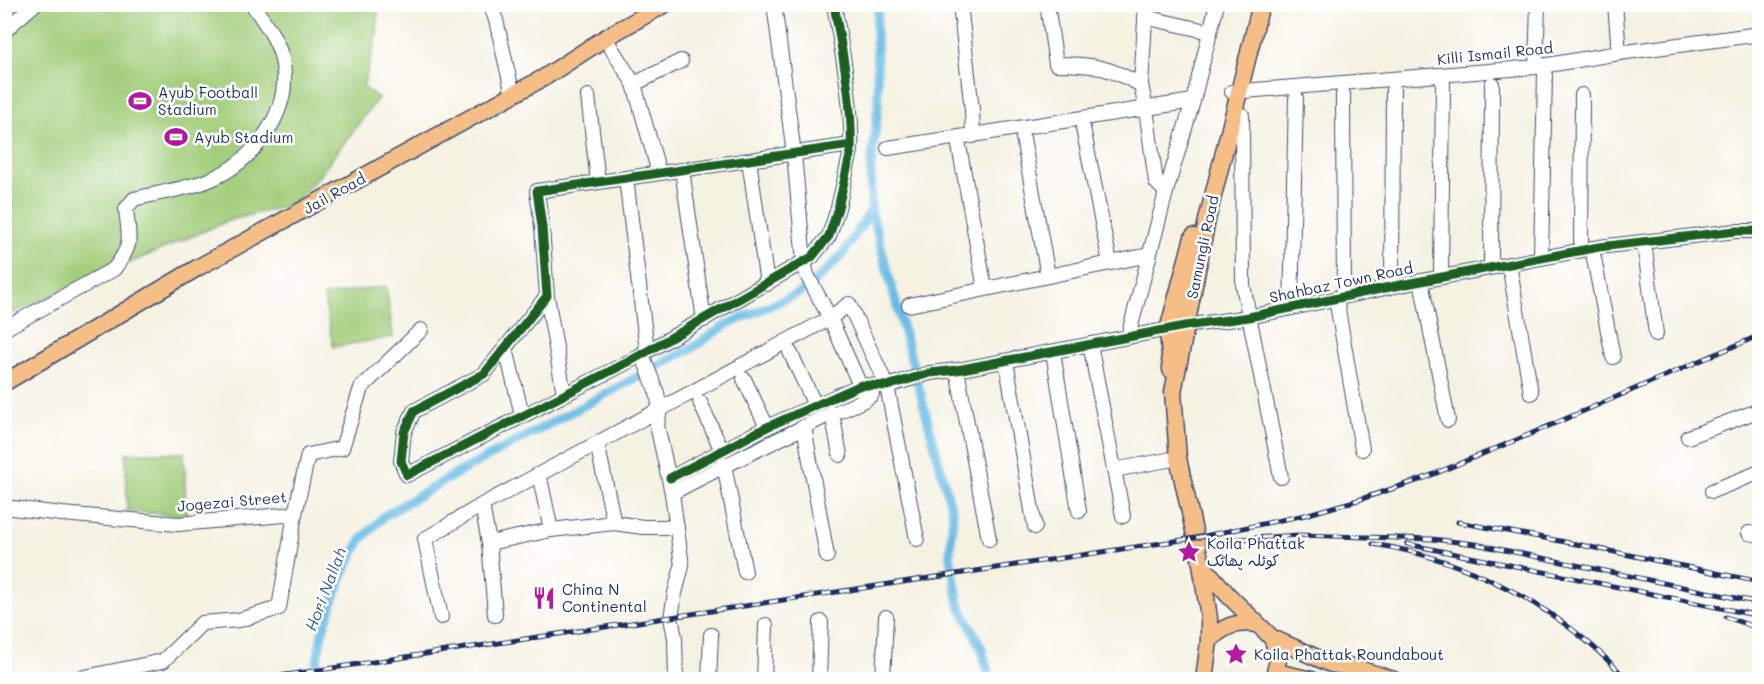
<svg xmlns="http://www.w3.org/2000/svg" width="1764" height="684" font-family="Mali,'Playpen Sans Arabic',sans-serif">
<rect width="100%" height="100%" fill="#fff"/>
<filter id="ink" filterUnits="userSpaceOnUse"><feTurbulence type="fractalNoise" baseFrequency=".0167" numOctaves="2"/><feDisplacementMap in="SourceGraphic" scale="12" xChannelSelector="R" yChannelSelector="G"/><feConvolveMatrix kernelMatrix="1 2 1 2 8 2 1 2 1" color-interpolation-filters="sRGB"/></filter>
<filter id="wash" filterUnits="userSpaceOnUse"><feTurbulence type="fractalNoise" baseFrequency=".008" numOctaves="4" result="noise"/><feDisplacementMap in="SourceGraphic" scale="24" xChannelSelector="R" yChannelSelector="G"/><feGaussianBlur stdDeviation="1.35" result="paint"/><feColorMatrix in="noise" values="0 0 0 0 0 0 0 0 0 0 0 0 0 0 0 0 0 1.4 0 .05"/><feComposite in="paint" operator="in"/></filter>
<g filter="url(#wash)">
<rect width="100%" height="100%" fill="#f5f2e2"/>
<!-- green -->
<g fill="#a3ce7b" stroke="#5f7e6c" stroke-width="1.5">
<path d="M5 5H378L377 34 363 87 378 98 319 176 293 204 230 220 5 316Z"/>
<path d="M386 286 393 337 333 347 324 296Z"/>
<path d="M126 453H184L186 516 127 511Z"/>
</g>
<g fill="none" stroke-linecap="round" stroke-linejoin="round">
<!-- canal -->
<g stroke="#69bbe5" stroke-width="9">
<path d="M871 210 953 514 950 555 959 604 982 649 990 680"/>
<path d="M314 680 322 633 342 576 361 540 384 516 452 476 692 348 726 325 797 294 819 278 843 254 871 210V167L878 107 876 27 879 4"/>
</g>
</g>
</g>
<g filter="url(#ink)">
<g fill="none" stroke-linecap="round" stroke-linejoin="round">
<!-- minor casing -->
<g stroke="#3c4c72" stroke-width="16">
<g id="minor">
<path d="M490 4 496 20 513 95"/>
<path d="M774 4 794 154 804 262 807 275 830 318 866 399"/>
<path d="M834 4C842 53 853 102 851 151L838 208 829 236 812 257 632 360 407 475 401 461 404 432 414 411 484 374 547 296 542 227 537 191 851 145"/>
<path d="M960 4 972 110 973 136"/>
<path d="M1047 4 1056 64C1093 64 1109 67 1141 85"/>
<path d="M1146 4 1141 85 1146 109 1156 182 1166 192"/>
<path d="M1615 4 1619 53"/>
<path d="M1145 17 1210 32"/>
<path d="M4 32 14 22 35 4"/>
<path d="M605 38 634 84 659 173"/>
<path d="M1536 67 1538 4"/>
<path d="M634 84 681 61"/>
<path d="M1232 92 1536 67 1619 53 1760 34"/>
<path d="M1343 94 1344 296"/>
<path d="M588 96 598 182"/>
<path d="M1242 115 1243 285 1281 477"/>
<path d="M1083 128 1110 263"/>
<path d="M1023 138 1048 276"/>
<path d="M959 146 985 289"/>
<path d="M888 148 1193 101"/>
<path d="M749 160 767 284"/>
<path d="M682 170 704 320"/>
<path d="M626 178 647 351"/>
<path d="M1644 242 1656 334"/>
<path d="M1592 248 1613 357"/>
<path d="M1581 250 1582 95"/>
<path d="M1541 258 1545 75"/>
<path d="M1509 264 1531 393"/>
<path d="M1491 267 1492 84"/>
<path d="M1441 277 1443 83"/>
<path d="M1421 281 1448 420"/>
<path d="M1392 286 1393 90"/>
<path d="M547 296 564 394"/>
<path d="M1336 298 1362 449"/>
<path d="M909 305 1149 255"/>
<path d="M1291 308 1296 98"/>
<path d="M4 329 114 269C134 243 129 240 126 209L134 199C157 193 187 189 209 180 253 163 291 113 283 65 280 42 265 23 252 4"/>
<path d="M1128 337 1166 192 1193 101 1217 4"/>
<path d="M1090 344 1123 516"/>
<path d="M506 349 522 415"/>
<path d="M790 352 815 405"/>
<path d="M1053 352 1079 511"/>
<path d="M642 354 657 393 660 409 657 425 672 493 682 566 675 593 671 618 675 638 676 680"/>
<path d="M1006 361 1035 527"/>
<path d="M957 370 989 539"/>
<path d="M744 379 767 427"/>
<path d="M700 402 722 451"/>
<path d="M832 413 840 455"/>
<path d="M804 427 827 556"/>
<path d="M1688 437 1760 410"/>
<path d="M597 443 614 523"/>
<path d="M724 465 745 572"/>
<path d="M1114 470 1178 458"/>
<path d="M670 478 767 427 861 385 887 386 930 373 957 370 1185 326 1249 317 1385 288 1599 247 1736 231H1760"/>
<path d="M541 483 551 530"/>
<path d="M1712 491 1760 472"/>
<path d="M672 493C722 466 772 443 822 418 837 411 860 405 872 394"/>
<path d="M482 505 489 543 495 615"/>
<path d="M4 507 62 514 178 524 295 514 308 455 342 448 361 388 421 330"/>
<path d="M1749 533 1760 535"/>
<path d="M489 543 551 530 614 523 643 527H677"/>
<path d="M441 617 425 539 482 505 830 318 849 304 887 386 917 539"/>
<path d="M70 680 163 661 202 623 239 620 279 608 295 514"/>
<path d="M709 680 711 635"/>
<path d="M764 680 766 625"/>
<path d="M819 680 821 622"/>
<path d="M883 680 886 617"/>
</g>
</g>
<!-- major casing -->
<g stroke="#3c4c72" stroke-width="19">
<g id="major">
<path d="M1171 370 1168 330 1193 237"/>
<path d="M4 383 197 268 545 77 605 38 665 4"/>
<path d="M1201 564 1228 595 1272 638 1276 649 1278 660 1273 680"/>
<path d="M1272 638 1331 664 1352 667 1394 680"/>
<path d="M1209 641C1223 626 1237 621 1257 624"/>
<path d="M1276 672 1312 680"/>
<path d="M1204 680 1209 641V618L1201 563 1178 458 1173 392 1207 220 1261 4"/>
</g>
</g>
<!-- minor -->
<use href="#minor" stroke="#fff" stroke-width="14"/>
<!-- major -->
<use href="#major" stroke="#f6be87" stroke-width="16"/>
<!-- rail casing -->
<g stroke="#1b2f5e" stroke-width="5">
<g id="rail">
<path d="M1458 522 1571 543 1760 582"/>
<path d="M1226 540 1299 535 1432 539 1475 544 1760 603"/>
<path d="M1373 544C1469 559 1562 608 1627 680"/>
<path d="M1407 544 1760 616"/>
<path d="M1726 617 1760 629"/>
<path d="M253 680 1195 538 1305 515 1358 500 1422 479 1521 438 1760 335"/>
</g>
</g>
<!-- rail -->
<use href="#rail" stroke="#fff" stroke-width="3" stroke-dasharray="9" stroke-linecap="butt"/>
<!-- cycleway casing -->
<g stroke="#fff" stroke-width="13">
<g id="cycleway">
<path d="M834 4C842 53 853 102 851 151L838 208 829 236 812 257 632 360 407 475 401 461 404 432 414 411 484 374 547 296 542 227 537 191 851 145"/>
<path d="M670 478 767 427 861 385 887 386 930 373 957 370 1185 326 1249 317 1385 288 1599 247 1736 231H1760"/>
</g>
</g>
<!-- cycleway -->
<use href="#cycleway" stroke="#1b5e20" stroke-width="9"/>
</g>
</g>
<!-- icons -->
<defs>
<g id="stadium-bare" transform="scale(1.8)"><path d="M0-5a6.5 5 0 1 0 0 10a6.5 5 0 1 0 0-10ZM-3.5-1.8h7v3.6h-7Z" fill="#b5179e" stroke="#fff" stroke-width="2.5" paint-order="stroke"/></g>
<g id="sight-bare" transform="scale(1.8)"><path d="M0-6L1.8-2.2L6-1.7L2.9 1.2L3.7 5.4L0 3.3L-3.7 5.4L-2.9 1.2L-6-1.7L-1.8-2.2Z" fill="#b5179e" stroke="#fff" stroke-width="2.5" paint-order="stroke"/></g>
<g id="restaurant-bare" transform="scale(1.8)"><path d="M-5-6h1v4h1v-4h1v4h1v-4h1v5L-1.5 .5V6h-2V.5L-5-1ZM5-6V6H3V1.5H1.5Q1.5-4 5-6Z" fill="#b5179e" stroke="#fff" stroke-width="2.5" paint-order="stroke"/></g>
</defs>
<g fill-rule="evenodd">
<use href="#stadium-bare" x="140" y="101"/>
<use href="#stadium-bare" x="176" y="137"/>
<use href="#sight-bare" x="1189" y="552"/>
<use href="#restaurant-bare" x="544" y="598"/>
<use href="#sight-bare" x="1236" y="654"/>
</g>
<g text-anchor="middle" dominant-baseline="central" stroke-width="5" stroke-linejoin="round" paint-order="stroke">
<!-- street labels -->
<g font-size="15" fill="#1b2f5e" stroke="#fff">
<text transform="translate(1495 53) rotate(-6)">Killi Ismail Road</text>
<text transform="translate(334 193) rotate(-29)">Jail Road</text>
<text transform="translate(1202 247) rotate(-78)">Samungli Road</text>
<text transform="translate(1341 282) rotate(-12)">Shahbaz Town Road</text>
<text transform="translate(232 501) rotate(-5)">Jogezai Street</text>
</g>
<!-- poi labels -->
<g font-size="15" fill="#1b2f5e" stroke="#fff" text-anchor="start">
<text x="158" y="92">Ayub Football<tspan x="158" dy="17">Stadium</tspan></text>
<text x="194" y="137">Ayub Stadium</text>
<text x="1207" y="543">Koila Phattak<tspan x="1207" dy="17">کوئلہ پھاٹک</tspan></text>
<text x="562" y="589">China N<tspan x="562" dy="17">Continental</tspan></text>
<text x="1254" y="654">Koila Phattak Roundabout</text>
</g>
<!-- water labels -->
<g font-size="16" font-style="italic" fill="#36608d" stroke="#fff">
<text transform="translate(325 589) rotate(-69)">Hori Nallah</text>
</g>
</g>
<!-- margin -->
<rect width="1764" height="684" fill="none" stroke="#fff" stroke-width="24"/>
</svg>
